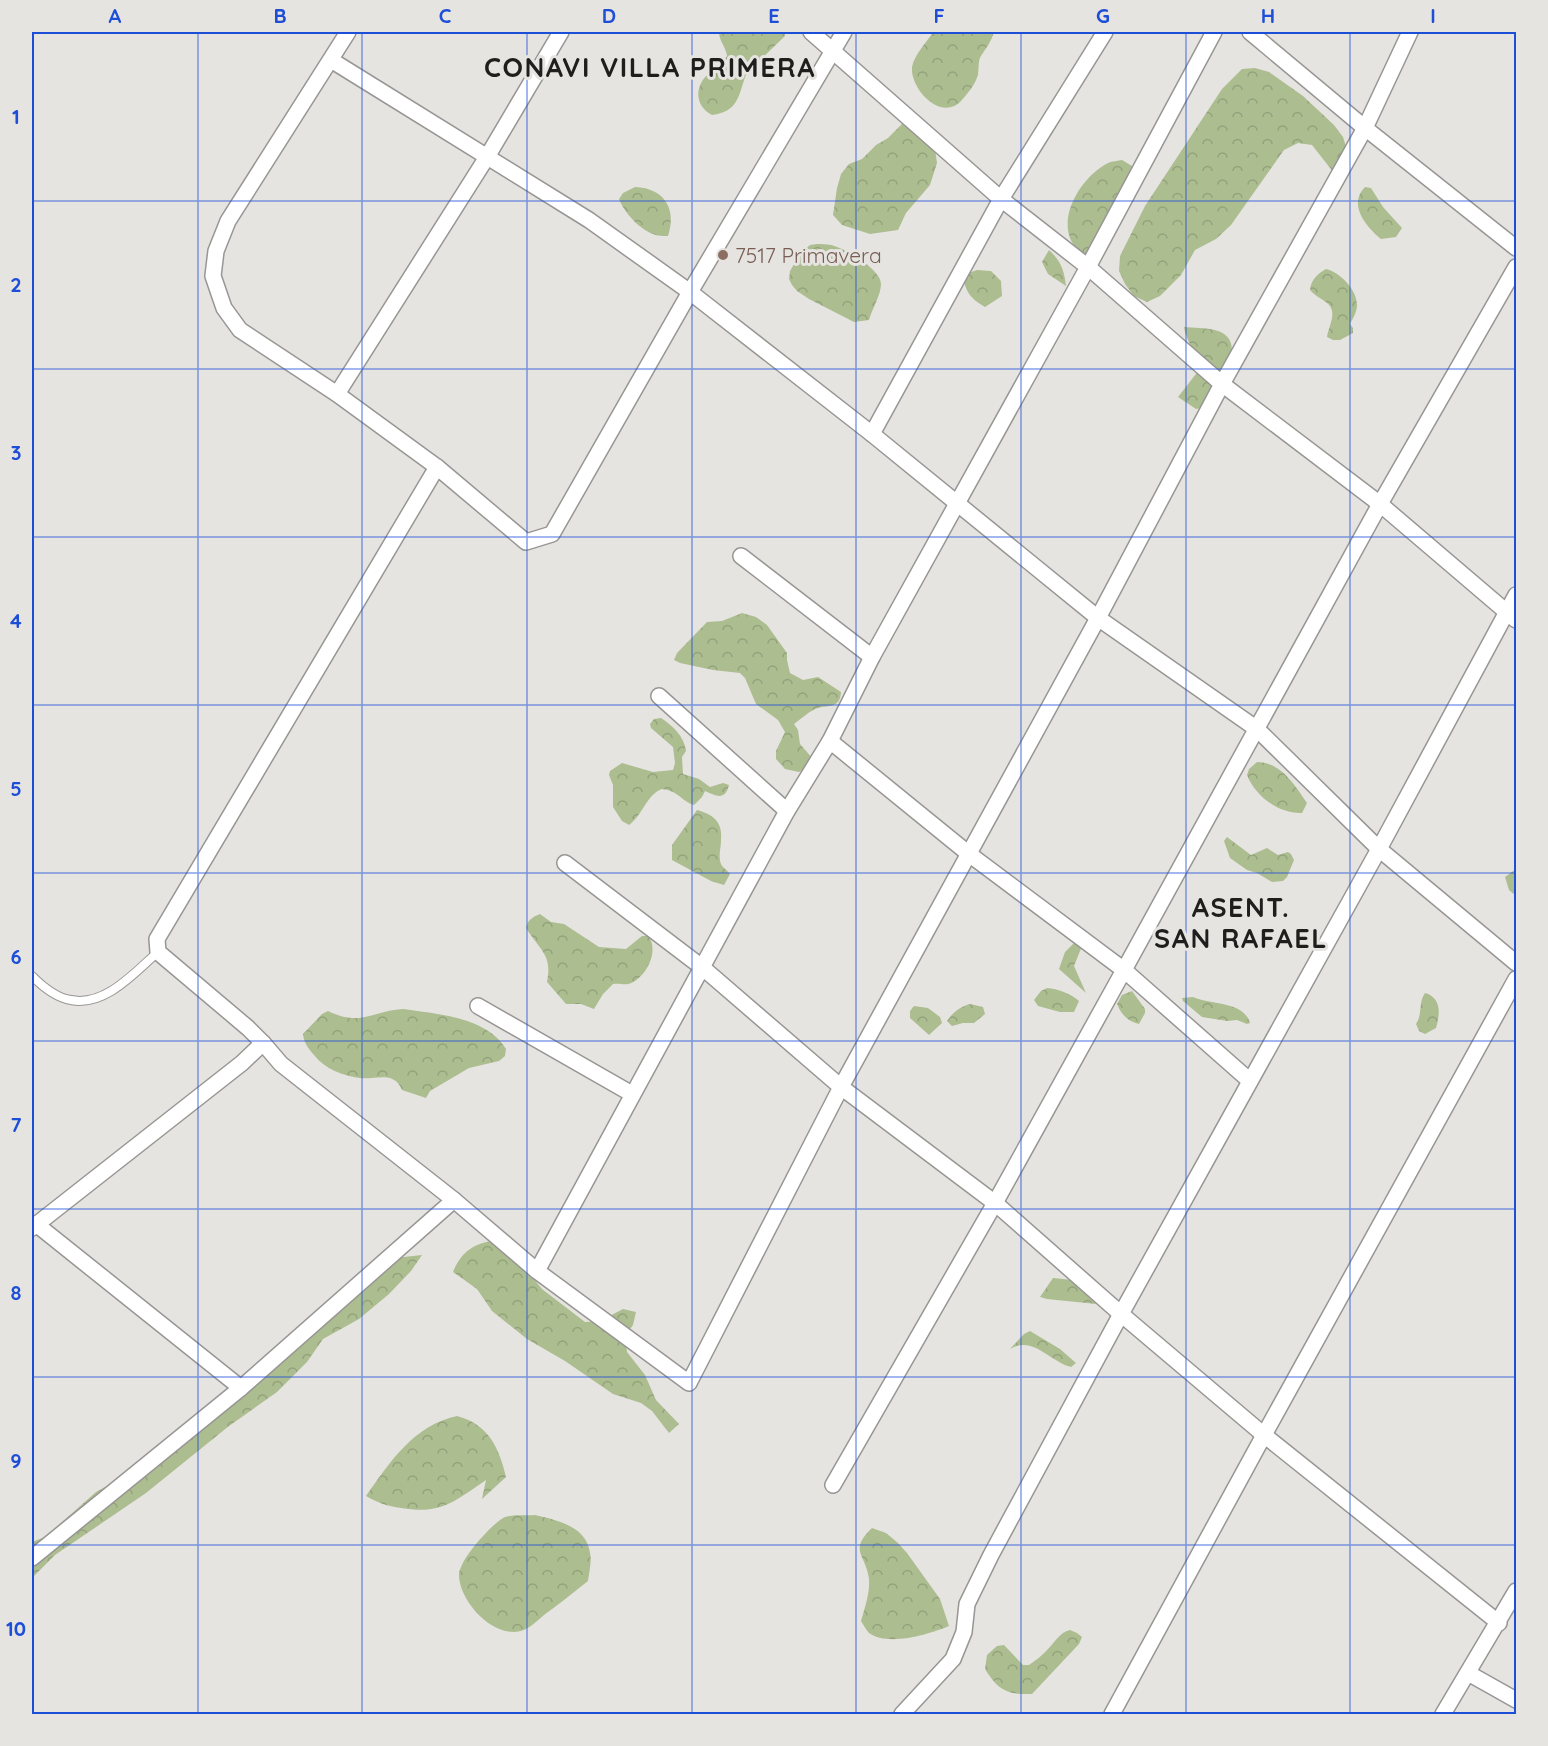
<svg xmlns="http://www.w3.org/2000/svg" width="1548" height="1746" font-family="Quicksand,sans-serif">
<defs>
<pattern id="forest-crowns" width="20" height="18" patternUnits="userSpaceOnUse" patternTransform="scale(1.5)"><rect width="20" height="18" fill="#acbd90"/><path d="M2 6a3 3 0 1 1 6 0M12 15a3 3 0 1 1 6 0" fill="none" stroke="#94a27c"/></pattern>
</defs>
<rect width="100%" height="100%" fill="#e6e4e1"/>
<!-- forest -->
<g fill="url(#forest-crowns)">
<path d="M719 32H785V36L756 64 751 66C737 86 745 111 712 115 696 107 694 89 706 76 713 69 720 65 727 56 726 47 719 41 719 32Z"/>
<path d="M933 32H994C991 42 987 47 981 56 978 60 979 68 978 74 976 84 968 93 961 101 941 122 910 89 912 67 914 55 927 42 933 32Z"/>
<path d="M1255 68 1269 72 1303 96 1334 125 1343 137 1347 150 1334 173 1312 145 1298 143 1284 150 1231 225 1216 239 1195 250 1181 275 1160 296 1147 302 1134 296 1125 284 1119 271 1120 256 1145 206 1222 89 1242 69Z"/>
<path d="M907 119 935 149 937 163 930 185 906 213 898 230 870 234 842 225 833 215 837 188 841 174 849 164 862 159 876 145 888 138Z"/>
<path d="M1122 160 1132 166 1133 181 1090 259C1085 256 1078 252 1075 247 1054 219 1082 176 1108 163 1112 161 1118 161 1122 160Z"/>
<path d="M635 187C665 188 677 210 668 236 663 236 657 236 653 234 639 229 624 212 619 199L623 193Z"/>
<path d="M1365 187 1371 188 1383 207 1402 228 1396 237 1381 239C1365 226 1348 204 1365 187Z"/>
<path d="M817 244C821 244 826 244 831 245 844 248 881 269 881 284 881 295 872 309 869 320L854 322 809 299 797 291 792 285 789 279 790 271 800 254 810 245Z"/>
<path d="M1049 250C1061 261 1064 270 1066 286L1048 274 1042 262Z"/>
<path d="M1326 269C1340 272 1357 290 1357 305 1357 312 1353 318 1350 324L1353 328V333L1340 340H1333L1327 337C1329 325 1338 312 1327 303 1321 298 1315 296 1310 290 1311 280 1317 274 1326 269Z"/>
<path d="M977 270 991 271 1001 281 1002 296 985 307C971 299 965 292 963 275Z"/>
<path d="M1184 327C1203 329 1233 325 1232 352L1202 408 1196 409 1178 397 1199 370C1198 354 1186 342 1184 327Z"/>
<path d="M742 613 756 617 767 625 787 653V660L790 673 803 680 818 677 841 692C840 710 827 704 815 709 807 713 801 719 794 724L798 730 800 744 813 759 805 769 799 772 785 769 776 759V751L785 732 778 720 756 704 745 678 740 673 713 670 680 663 674 660 677 653 707 622 722 621Z"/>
<path d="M661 718C673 726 684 736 686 751L682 757 683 774 699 779 710 787 723 783 729 785C725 802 715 795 705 791L702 797 694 805C681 801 679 791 662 789 646 795 643 815 629 825L622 821 613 807V785L609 775 610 771 622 763 653 772 673 770 675 763 673 747 651 728 650 724 654 719Z"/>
<path d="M1257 762C1281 762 1295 785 1307 803L1302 813C1279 814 1255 796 1247 775L1249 769Z"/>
<path d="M697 810C712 814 723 821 721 840 721 848 718 856 721 864 722 867 728 871 730 874L724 885 711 881 672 860V845Z"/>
<path d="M1227 837 1251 855 1267 848 1278 855 1288 852 1291 854 1294 860 1287 877 1283 881 1272 882 1257 873 1247 870 1230 858 1224 841Z"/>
<path d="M1516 869V896L1509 890 1505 877Z"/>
<path d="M540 914 551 922 564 924 599 947 626 949 642 936H648C661 951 644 981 628 984 624 985 618 983 613 984L603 994 594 1009 581 1004H566L547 982C553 955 539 949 526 928 528 920 532 917 540 914Z"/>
<path d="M1075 942 1082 946 1074 966 1086 993 1059 969 1065 952Z"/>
<path d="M1047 988C1058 989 1070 993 1079 1001L1074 1012H1060L1038 1006 1034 1000 1041 991Z"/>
<path d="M1132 991 1145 1009V1013L1139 1024C1128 1022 1121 1014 1117 1004L1122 995Z"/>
<path d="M1425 993C1442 998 1440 1014 1436 1028L1425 1034 1419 1031 1416 1024C1423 1013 1418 1003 1425 993Z"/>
<path d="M1193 997C1210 1005 1244 1001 1250 1023L1247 1024 1237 1020 1227 1021 1202 1017 1183 1001 1182 998Z"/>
<path d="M970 1004 983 1007 985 1014 974 1023H963L952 1026 947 1021C953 1012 960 1007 970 1004Z"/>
<path d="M914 1006 928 1008 940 1017 942 1023 929 1035 910 1018V1011Z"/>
<path d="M403 1009C437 1014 487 1017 506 1049L505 1056 499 1061 469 1068 430 1091 426 1098 402 1090C394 1070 376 1080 360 1078 343 1076 325 1069 314 1055 308 1048 304 1043 303 1034L322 1014 328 1011C361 1027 372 1011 403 1009Z"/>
<path d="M495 1240 524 1267 542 1289 585 1322 600 1321 623 1309 636 1312 633 1325 625 1336 627 1352 645 1375 656 1400 679 1424 669 1433 652 1411 641 1403 613 1394 565 1361 527 1339 492 1311 477 1289 453 1272C462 1251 473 1244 495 1240Z"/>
<path d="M422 1255 411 1271 389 1294 359 1319 323 1339 307 1362 277 1392 229 1426 146 1493 55 1555 32 1578V1542L45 1537 96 1492 119 1479 150 1451 164 1447 395 1258Z"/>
<path d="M1053 1278 1082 1281 1096 1304 1047 1299 1040 1297Z"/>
<path d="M1030 1331 1060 1349 1076 1363 1071 1367C1050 1362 1033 1335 1010 1349L1024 1334Z"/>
<path d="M457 1416C488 1424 499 1447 506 1477L482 1499 486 1480C455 1501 441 1515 401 1508 387 1506 378 1503 366 1496 390 1462 414 1425 457 1416Z"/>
<path d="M535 1515C556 1520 587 1526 590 1553 592 1561 589 1573 588 1581 573 1593 559 1604 544 1615 538 1620 532 1626 526 1629 497 1643 460 1603 459 1576 458 1561 490 1526 503 1518 510 1514 526 1516 535 1515Z"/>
<path d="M872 1528 886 1533 898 1543 907 1553 940 1599 949 1626C930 1634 888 1647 869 1633 866 1630 863 1624 861 1621 865 1607 870 1593 869 1579 866 1554 848 1551 872 1528Z"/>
<path d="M1070 1630 1077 1633 1082 1637 1079 1644 1032 1694C1007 1695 998 1690 985 1669L987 1655 997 1646 1004 1645 1023 1665H1029C1036 1660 1043 1655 1048 1649 1056 1641 1059 1633 1070 1630Z"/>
</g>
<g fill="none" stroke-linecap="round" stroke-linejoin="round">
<!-- service casing -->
<g stroke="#989694" stroke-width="10">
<path id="service" d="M32 976C42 986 56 998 71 1000 105 1007 135 972 158 952"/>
</g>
<!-- minor casing -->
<g stroke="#989694" stroke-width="18">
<g id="minor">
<path d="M348 32 228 221 216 251 213 276 224 308 240 330 337 394 437 467"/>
<path d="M811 32 1001 199 1088 267 1222 384 1380 504 1516 620"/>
<path d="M1250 32 1365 128 1516 248"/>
<path d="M1410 32 1365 128 1222 384 1098 618 841 1087 995 1203 1121 1314 1264 1435 1499 1623"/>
<path d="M331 60 589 220 690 292 872 434 1098 618 1257 729 1379 849 1516 963"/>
<path d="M337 394 487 157 561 32"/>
<path d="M872 434 1001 199 1105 32"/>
<path d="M741 556 872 657"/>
<path d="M659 696 787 811"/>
<path d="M830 741 969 854 1124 970 1380 504 1516 267"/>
<path d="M478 1006 632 1094"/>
<path d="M263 1043 281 1064 454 1200 537 1271 689 1383 841 1087 703 968 565 863"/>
<path d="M36 1224 241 1388"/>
<path d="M32 1228 242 1063 263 1043 248 1028 158 952 157 939 437 467 526 542 552 534 690 292 844 32"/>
<path d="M537 1271 787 811 830 741 872 657 1088 267 1214 32"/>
<path d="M833 1485 995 1203 1124 970 1250 1081"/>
<path d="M32 1558 241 1388 454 1200"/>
<path d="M1468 1673 1516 1700"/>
<path d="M902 1714 953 1659 964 1632 967 1604 991 1555 1121 1314 1379 849 1516 595"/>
<path d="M1112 1714 1264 1435 1516 979"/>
<path d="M1443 1714 1516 1591"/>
</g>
</g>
<!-- service -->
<use href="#service" stroke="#fff" stroke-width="8"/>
<!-- minor -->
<use href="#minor" stroke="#fff" stroke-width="15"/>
</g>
<!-- grid -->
<path fill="none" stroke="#1d4ed8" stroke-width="1.5" stroke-opacity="0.55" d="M198 32V1714M362 32V1714M527 32V1714M692 32V1714M856 32V1714M1021 32V1714M1186 32V1714M1350 32V1714M32 201H1516M32 369H1516M32 537H1516M32 705H1516M32 873H1516M32 1041H1516M32 1209H1516M32 1377H1516M32 1545H1516"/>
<!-- markers -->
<circle fill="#8d6e63" stroke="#e6e4e1" stroke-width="2" cx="723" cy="255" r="6"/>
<g text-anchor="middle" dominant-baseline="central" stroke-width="6" stroke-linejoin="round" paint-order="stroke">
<!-- education labels -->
<g font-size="21" fill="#785e54" stroke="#e6e4e1" text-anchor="start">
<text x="735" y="255">7517 Primavera</text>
</g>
<!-- district labels -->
<g font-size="27" font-weight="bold" letter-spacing="1.5" fill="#1e1e1d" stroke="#e6e4e1">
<text x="650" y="67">CONAVI VILLA PRIMERA</text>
<text x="1241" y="907">ASENT.<tspan x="1241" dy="31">SAN RAFAEL</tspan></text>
</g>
</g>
<!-- border -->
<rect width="1548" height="1746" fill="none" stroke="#e6e4e1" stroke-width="66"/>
<rect x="33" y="33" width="1482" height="1680" fill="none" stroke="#1d4ed8" stroke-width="2"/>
<g font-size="20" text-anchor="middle" font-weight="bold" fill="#1d4ed8">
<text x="115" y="23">A</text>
<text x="280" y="23">B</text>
<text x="445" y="23">C</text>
<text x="609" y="23">D</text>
<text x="774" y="23">E</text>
<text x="939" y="23">F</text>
<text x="1103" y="23">G</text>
<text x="1268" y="23">H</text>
<text x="1433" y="23">I</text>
<text x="16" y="124">1</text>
<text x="16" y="292">2</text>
<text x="16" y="460">3</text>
<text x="16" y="628">4</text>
<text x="16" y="796">5</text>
<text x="16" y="964">6</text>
<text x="16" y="1132">7</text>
<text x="16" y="1300">8</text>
<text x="16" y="1468">9</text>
<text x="16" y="1636">10</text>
</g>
</svg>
